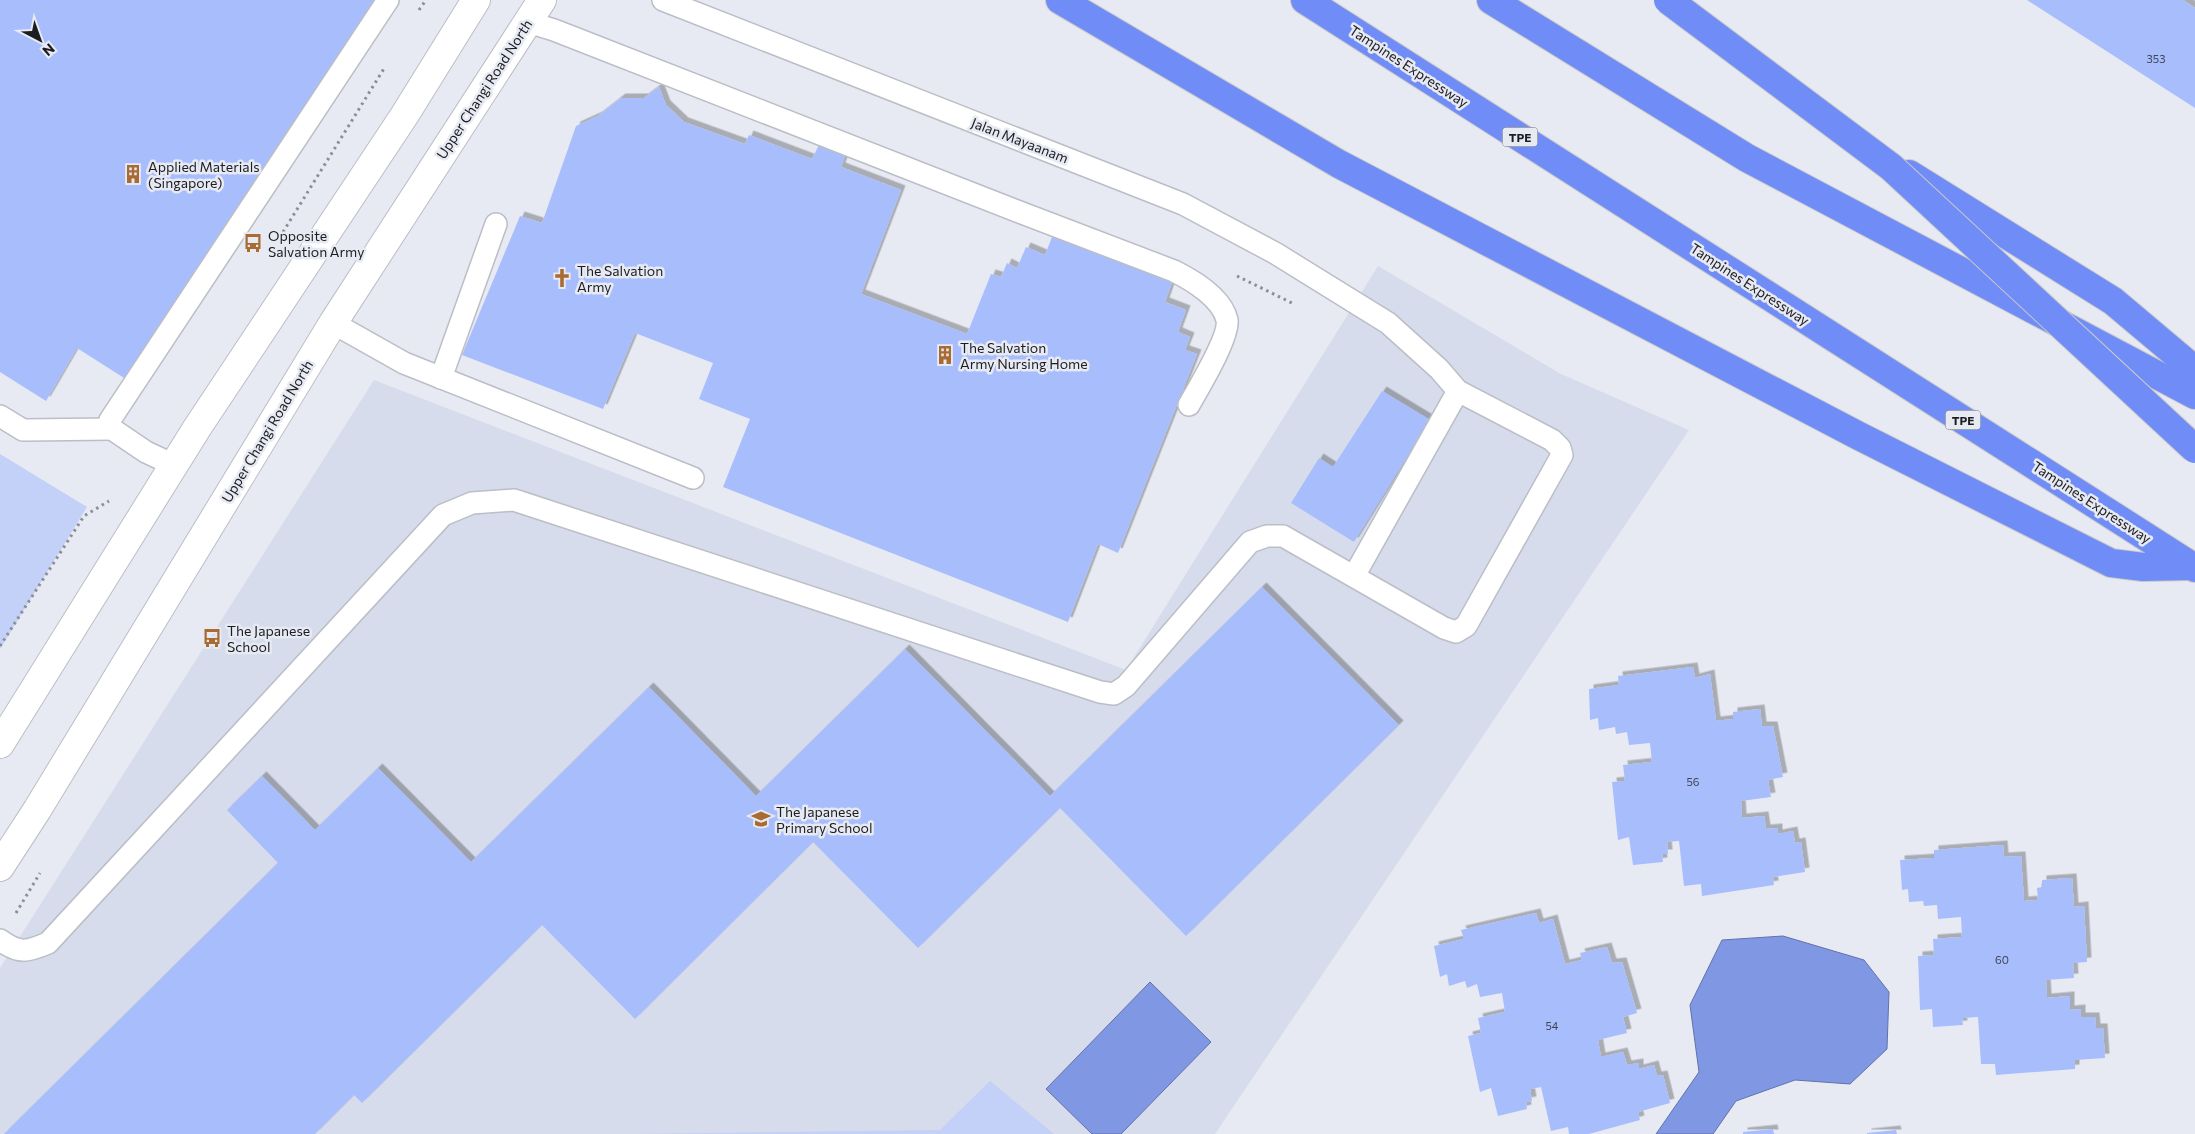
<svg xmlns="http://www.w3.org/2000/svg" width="2195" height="1134" font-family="Commissioner,sans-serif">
<defs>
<filter id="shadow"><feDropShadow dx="4.5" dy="-4.5" stdDeviation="0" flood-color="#0004"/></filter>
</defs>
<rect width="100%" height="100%" fill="#e7eaf3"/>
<!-- built -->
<path fill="#d6dceb" d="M1378 266 1561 374 1689 430 1215 1134H0V968L374 380 1126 670Z"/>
<!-- green -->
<g fill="#c3d0f7">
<path d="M0 454 87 507 0 649Z"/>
<path d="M990 1081 1054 1134H634L940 1130Z"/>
</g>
<!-- water -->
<g fill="#8097e4" stroke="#6272a9">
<path d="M1783 936 1864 960 1889 992 1887 1049 1850 1084 1795 1080 1736 1101 1713 1134H1656L1699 1072 1690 1005 1722 940Z"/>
<path d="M1150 982 1211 1042 1121 1134H1092L1046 1089Z"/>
</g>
<!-- building -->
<g fill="#a8bdfc" filter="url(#shadow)">
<path d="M0 0H379L132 383 77 348 46 401 0 372Z"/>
<path d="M2027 0H2183L2195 8V108Z"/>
<path d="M659 87 666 105 684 122 745 144 749 135 812 159 820 143 846 153 841 167 901 190 861 294 967 334 991 274 1001 277 1007 263 1017 268 1026 247 1045 255 1054 232 1174 277 1165 302 1186 310 1178 332 1190 337 1185 350 1197 354 1118 553 1098 544 1068 622 723 487 750 419 699 399 713 363 635 333 603 409 462 355 520 216 542 223 576 126 598 116 621 98H644Z"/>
<path d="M1382 391 1430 420 1354 542 1291 503 1319 458 1333 467Z"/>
<path d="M1262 587 1399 725 1186 936 1060 808 918 948 813 842 635 1019 542 925 362 1103 354 1095 315 1134H4L278 863 227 810 262 776 315 830 378 768 471 862 649 687 756 796 905 649 1050 796Z"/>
<path d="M1693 667 1695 678 1710 674 1716 721 1733 719V712L1760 709 1762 726H1773L1783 777 1768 780 1771 797 1741 801 1742 818 1764 816 1766 829 1778 828V834L1793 831 1795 843 1801 842 1805 872 1773 877 1774 885 1702 896 1701 884 1684 886 1679 841 1667 842 1668 854H1662L1663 862 1633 865 1629 837 1618 840 1612 782 1625 781 1623 765 1652 762 1650 743 1629 745 1627 732 1616 734 1615 727 1599 730 1598 718 1590 720 1589 689 1619 685 1618 676Z"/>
<path d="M2003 845 2004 857 2021 856 2024 901 2038 900 2037 888 2042 887V880L2072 878 2074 907 2084 906 2087 962 2073 963 2074 978 2046 980 2047 998 2070 996V1010L2081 1009V1017H2095L2096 1028H2103L2105 1058 2075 1060V1069L1996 1075 1995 1064H1981L1978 1017 1962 1018 1963 1025 1933 1027 1932 1009 1920 1010 1918 956 1934 955 1933 939 1962 937 1961 917 1938 919 1937 905 1924 906 1923 901 1909 902 1908 889 1902 890 1900 860 1934 858V850Z"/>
<path d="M1536 913 1539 923 1553 919 1565 964 1582 960 1580 953 1607 947 1612 963 1622 962 1637 1013 1623 1017 1627 1033 1598 1040 1601 1057 1623 1052 1627 1065 1639 1063V1069L1654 1065 1657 1076 1663 1075 1670 1103 1638 1112 1640 1120 1589 1134H1569L1568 1127 1551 1131 1541 1087 1530 1089 1532 1101 1526 1102 1527 1109 1498 1116 1491 1088 1480 1092 1468 1036 1481 1033 1478 1018 1505 1012 1502 993 1480 997 1477 984 1467 988 1465 981 1449 986 1447 974 1440 977 1434 946 1464 939 1461 930Z"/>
<path d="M1773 1129 1774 1134H1743V1132Z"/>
<path d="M1896 1130 1897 1134H1867V1133Z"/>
</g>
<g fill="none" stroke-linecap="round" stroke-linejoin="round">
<!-- service casing -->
<g stroke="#bbbec6" stroke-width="24">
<g id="service">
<path d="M528 22 554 30 1022 213 1174 271C1192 280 1222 298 1227 320 1230 336 1198 389 1189 405"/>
<path d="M333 323 404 363 693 478"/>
<path d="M441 378 496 224"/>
<path d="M0 416 23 430 112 429"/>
<path d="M174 465 146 452 112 429 110 420 388 0"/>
<path d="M1354 576 1458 391"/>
<path d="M0 940C19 954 27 952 48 943L443 515 472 503 514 500 1100 692 1114 694 1126 686 1250 542 1267 536H1283L1444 628 1456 632 1466 626 1562 455 1560 448 1552 440 1458 391 1439 369 1388 323 1275 253 1183 204 663 0"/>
</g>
</g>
<!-- tertiary casing -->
<g stroke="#bbbec6" stroke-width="30">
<g id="tertiary">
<path d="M0 744 197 428 404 116 476 0"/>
<path d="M0 867 37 810 333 323 542 0"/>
</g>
</g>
<!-- motorway casing -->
<g stroke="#c9c9c9" stroke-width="30">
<g id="motorway">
<path d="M1060 0 1339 164 1859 436 2111 563 2143 567 2193 566"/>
<path d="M1305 0 2195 568"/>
<path d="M1491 0 1747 158 2195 395"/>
<path d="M1909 174 2113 301 2195 370"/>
</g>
</g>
<!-- path -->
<g stroke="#8c8e94" stroke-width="3" stroke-dasharray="2.5 4" stroke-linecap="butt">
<path d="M419 10 426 0"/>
<path d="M283 232 385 67"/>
<path d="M1237 276 1292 303"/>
<path d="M0 646 84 516 109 501"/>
<path d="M16 913 40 873"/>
</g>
<!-- service -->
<use href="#service" stroke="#fff" stroke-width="21"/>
<!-- tertiary -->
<use href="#tertiary" stroke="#fff" stroke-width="28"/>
<!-- motorway -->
<use href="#motorway" stroke="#708cf6" stroke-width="28"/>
<!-- motorway-bridge casing -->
<g stroke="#c9c9c9" stroke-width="30" stroke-linecap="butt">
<path id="motorway-bridge" d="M1668 0 1891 167 2195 449"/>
</g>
<!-- motorway-bridge -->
<use href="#motorway-bridge" stroke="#708cf6" stroke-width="28"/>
</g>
<!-- icons -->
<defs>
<g id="building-bare" transform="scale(1.5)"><path d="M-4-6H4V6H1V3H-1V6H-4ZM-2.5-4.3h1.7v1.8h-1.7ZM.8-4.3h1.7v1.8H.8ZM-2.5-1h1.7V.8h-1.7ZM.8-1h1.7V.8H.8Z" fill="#aa6b32" stroke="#e7eaf3" stroke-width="2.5" paint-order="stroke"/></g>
<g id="bus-bare" transform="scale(1.5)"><path d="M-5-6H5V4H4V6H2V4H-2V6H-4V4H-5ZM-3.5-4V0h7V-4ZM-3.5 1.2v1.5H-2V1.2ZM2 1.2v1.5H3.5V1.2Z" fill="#aa6b32" stroke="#e7eaf3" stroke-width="2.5" paint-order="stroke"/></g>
<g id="church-bare" transform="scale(1.5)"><path d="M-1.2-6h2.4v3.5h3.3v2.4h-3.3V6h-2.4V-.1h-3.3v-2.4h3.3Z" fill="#aa6b32" stroke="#e7eaf3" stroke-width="2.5" paint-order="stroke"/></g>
<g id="school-bare" transform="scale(1.5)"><path d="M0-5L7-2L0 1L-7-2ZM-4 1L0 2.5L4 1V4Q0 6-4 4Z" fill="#aa6b32" stroke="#e7eaf3" stroke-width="2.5" paint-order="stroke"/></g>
</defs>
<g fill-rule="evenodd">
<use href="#building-bare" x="133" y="174"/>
<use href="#bus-bare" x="253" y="243"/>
<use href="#church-bare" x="562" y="278"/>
<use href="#building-bare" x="945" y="355"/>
<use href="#bus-bare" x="212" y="638"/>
<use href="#school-bare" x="761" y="819"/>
</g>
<g text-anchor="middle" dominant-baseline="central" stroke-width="5" stroke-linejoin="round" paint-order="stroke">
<!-- number labels -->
<g font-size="11" fill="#3f4557">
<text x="2156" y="58">353</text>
<text x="1693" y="781">56</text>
<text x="2002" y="959">60</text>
<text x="1552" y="1025">54</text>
</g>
<!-- shield labels -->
<g fill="#e7eaf3" stroke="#595a5f" stroke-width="1">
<rect x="1502.5" y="127.5" width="35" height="19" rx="4"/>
<rect x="1945.5" y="410.5" width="35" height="19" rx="4"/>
</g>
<g font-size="12" font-weight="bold" fill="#1c1d20">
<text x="1520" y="137">TPE</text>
<text x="1963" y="420">TPE</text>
</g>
<!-- street labels -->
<g font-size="14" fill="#1c1d20" stroke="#e7eaf3">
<text transform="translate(1409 66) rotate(33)">Tampines Expressway</text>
<text transform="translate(484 89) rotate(-57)">Upper Changi Road North</text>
<text transform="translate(1020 140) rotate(21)">Jalan Mayaanam</text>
<text transform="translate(1750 284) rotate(33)">Tampines Expressway</text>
<text transform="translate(267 431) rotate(-59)">Upper Changi Road North</text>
<text transform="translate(2092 502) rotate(33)">Tampines Expressway</text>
</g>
<!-- poi labels -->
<g font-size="14" fill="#1c1d20" stroke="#e7eaf3" text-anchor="start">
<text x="148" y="166">Applied Materials<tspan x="148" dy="16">(Singapore)</tspan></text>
<text x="268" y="235">Opposite<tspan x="268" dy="16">Salvation Army</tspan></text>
<text x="577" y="270">The Salvation<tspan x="577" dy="16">Army</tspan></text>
<text x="960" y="347">The Salvation<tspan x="960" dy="16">Army Nursing Home</tspan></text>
<text x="227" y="630">The Japanese<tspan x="227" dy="16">School</tspan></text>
<text x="776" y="811">The Japanese<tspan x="776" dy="16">Primary School</tspan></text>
</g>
</g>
<!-- north arrow -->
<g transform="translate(40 40) rotate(139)" stroke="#e7eaf3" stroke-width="4" paint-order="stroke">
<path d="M0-4L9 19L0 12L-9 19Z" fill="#1c1d20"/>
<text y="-8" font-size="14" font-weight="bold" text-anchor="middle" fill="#1c1d20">N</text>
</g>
</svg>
